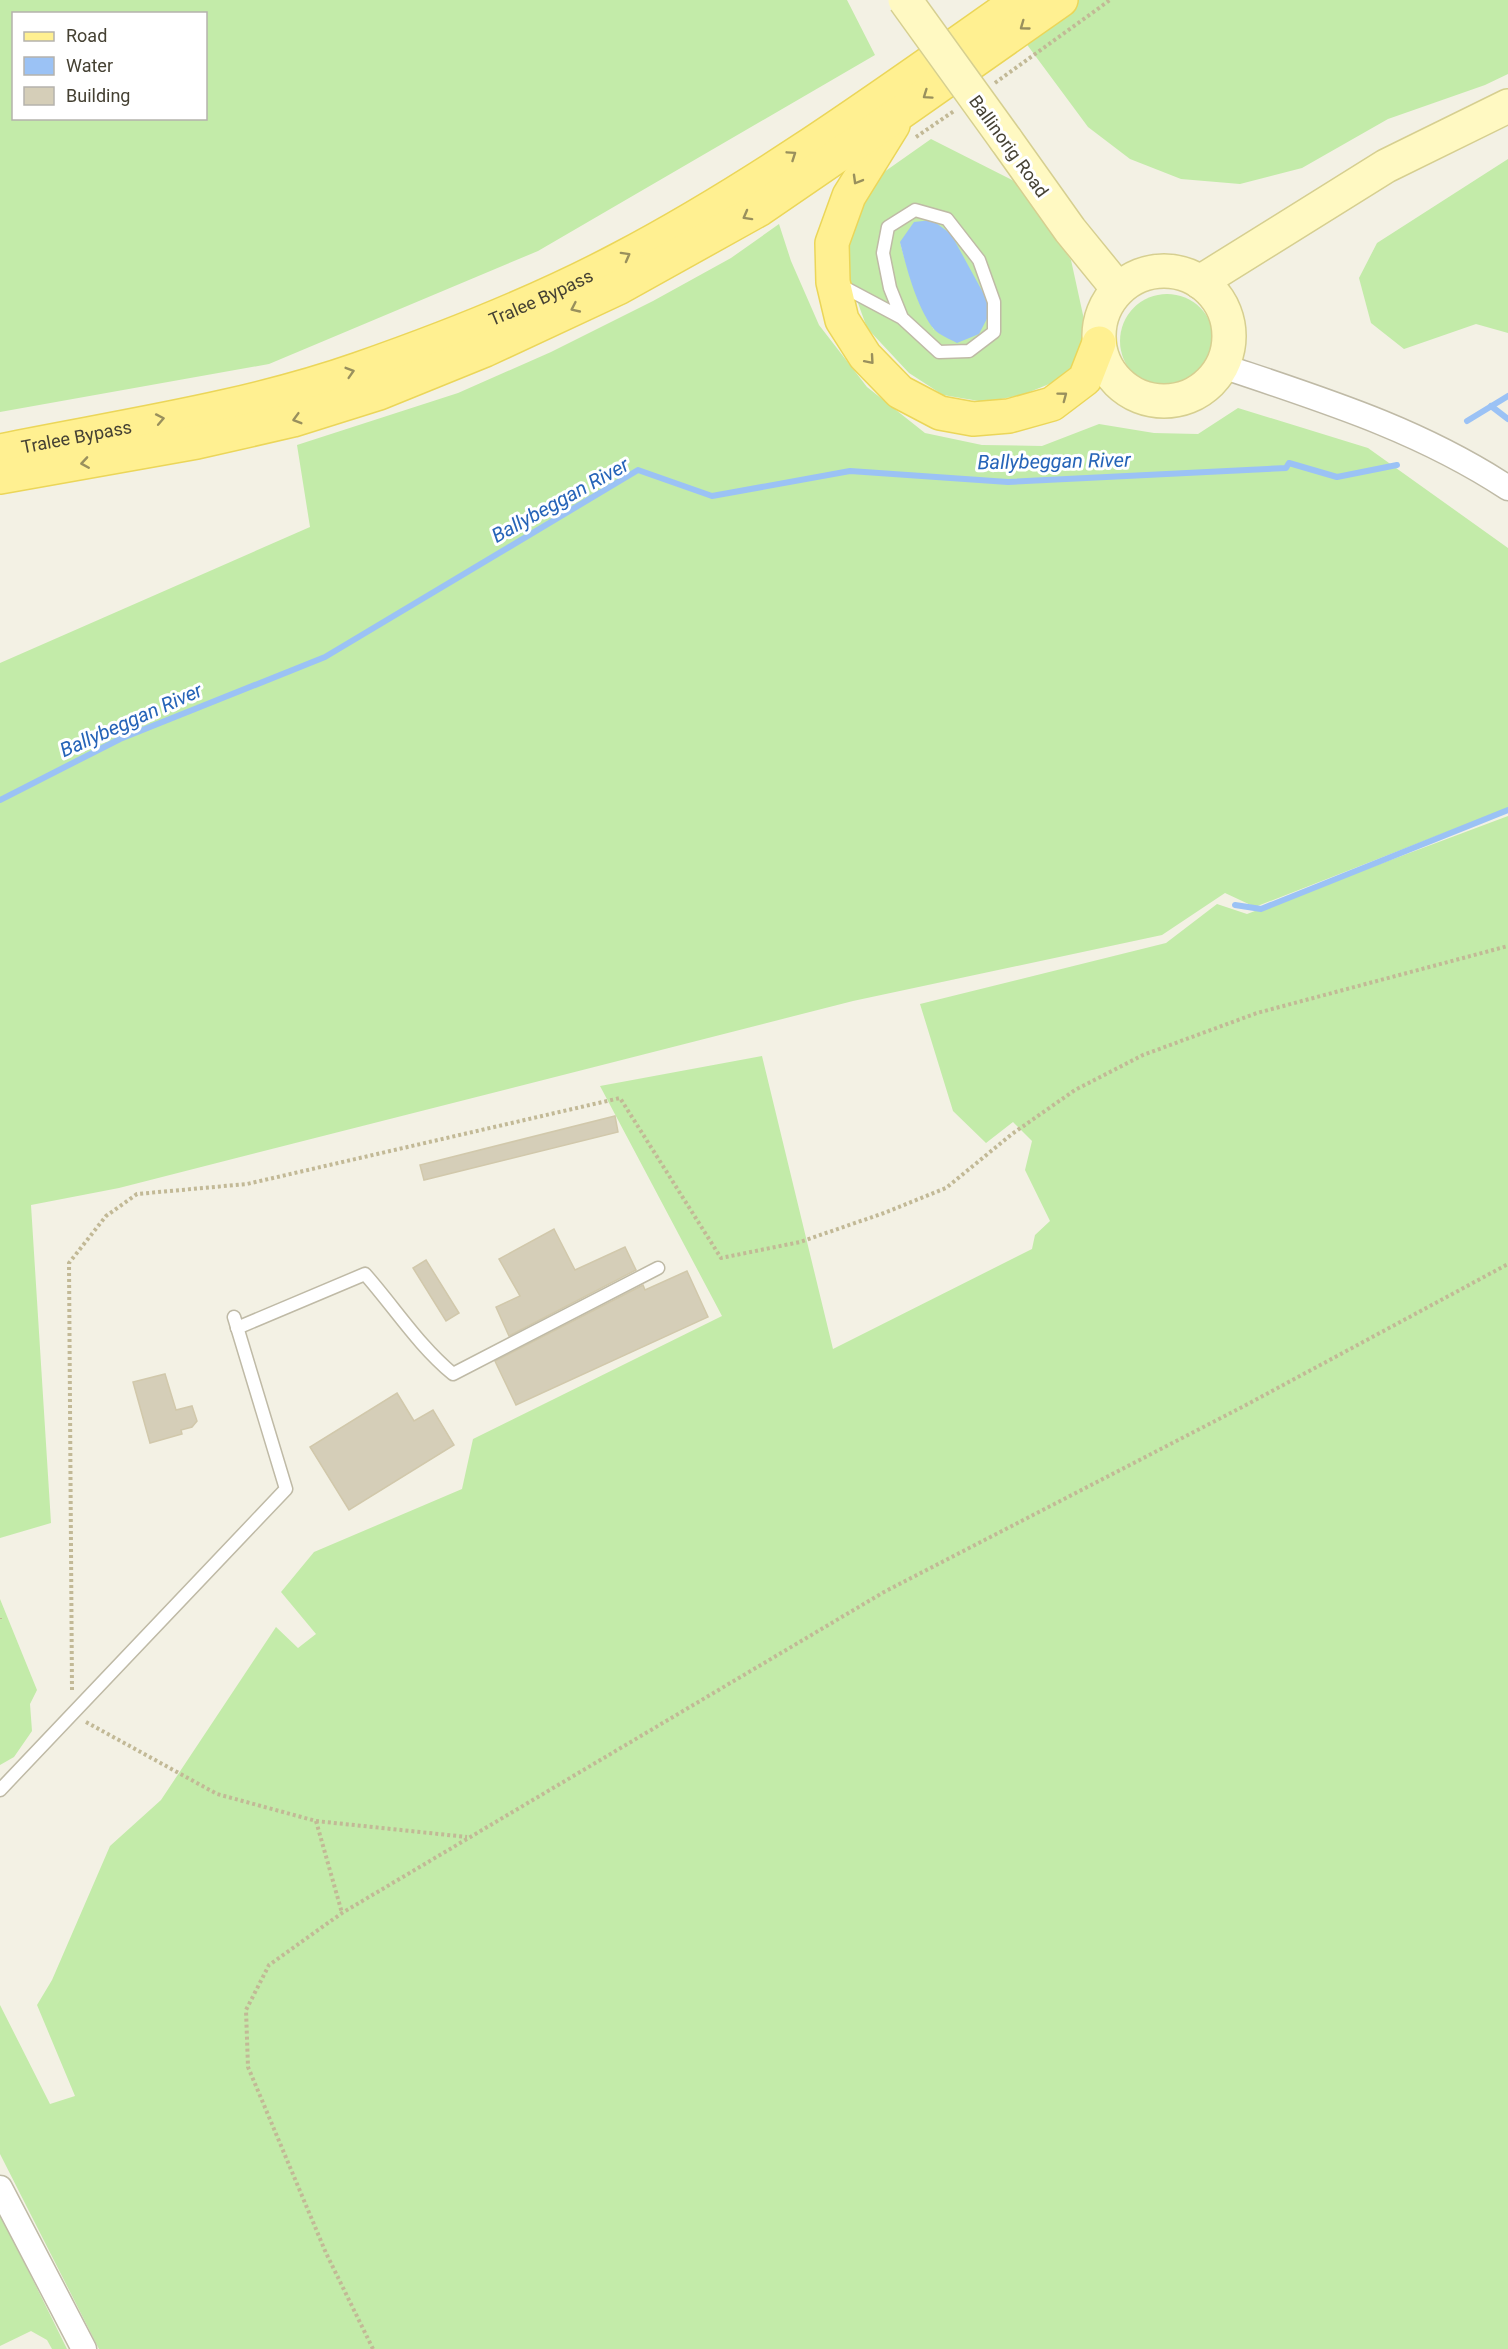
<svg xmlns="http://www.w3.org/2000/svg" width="1508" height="2349" font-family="Roboto,sans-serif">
<rect width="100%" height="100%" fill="#f3f1e4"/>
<!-- grass -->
<g fill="#c3eba9" fill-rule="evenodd">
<path d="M0 0H847L875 55 538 251 269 364 0 412ZM14 14H206V118H14Z"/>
<path d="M994 0H1508V74L1485 85 1388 119 1302 168 1240 184 1181 179 1130 159 1088 127Z"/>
<path d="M931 139 1018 183 1071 260 1085 324 1074 374 1022 395 985 402 943 395 909 373 867 328 850 281 848 237 853 214 877 177ZM900 242 934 330C919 301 908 273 900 242Z"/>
<path d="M1508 159V333L1476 324 1404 349 1371 323 1359 278 1377 243Z"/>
<path d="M779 224 791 261 819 325 867 387 925 433 982 445 1042 446 1099 424 1154 433 1198 434 1238 408 1368 448 1508 548V808L1255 907 1225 893 1162 935 853 1001 119 1188 31 1205 51 1523 0 1538V663L310 527 297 445 458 393 551 352 653 301 731 258Z"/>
<circle cx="1167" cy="341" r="47"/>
<path d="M1508 816V2349H99L0 2154V2005L50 2104 75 2096 37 2005 52 1980 110 1846 161 1800 276 1627 298 1648 316 1634 281 1592 314 1552 462 1489 473 1439 722 1316 600 1086 762 1056 833 1349 1032 1249 1035 1235 1050 1221 1025 1170 1032 1141 1013 1122 986 1143 953 1111 920 1004 1166 943 1217 904 1247 914Z"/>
<path d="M0 1599 37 1690 30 1704 32 1731 14 1757 0 1765Z"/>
<path d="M0 2213 67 2349H52L47 2340 31 2331 0 2346Z"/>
</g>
<!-- water -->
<path fill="#9bc2f5" d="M932 220 951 234 992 309 979 334 957 343C950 339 939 335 934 329 917 309 906 266 900 242L914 222Z"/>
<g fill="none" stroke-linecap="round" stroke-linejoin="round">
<!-- stream -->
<g stroke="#9bc2f5" stroke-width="6">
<path d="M1491 406 1508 419"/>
<path d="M1467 421 1508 396"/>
<path d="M0 800 120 739 325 657 638 470 712 496 850 471 1008 482 1286 468 1289 463 1337 477 1397 465"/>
<path d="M1235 905 1261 909 1508 810"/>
</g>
</g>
<!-- building -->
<g fill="#d5ceb8" stroke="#d1c8ab" stroke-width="1.5">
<path d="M615 1116 618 1132 424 1180 420 1165Z"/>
<path d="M554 1229 575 1270 625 1247 636 1270 509 1336 496 1307 520 1296 499 1259Z"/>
<path d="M426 1260 459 1313 446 1321 413 1268Z"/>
<path d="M687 1271 708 1317 516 1405 495 1361 643 1285 645 1290Z"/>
<path d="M165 1374 176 1410 192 1406 197 1421 192 1427 181 1430 182 1434 150 1443 133 1382Z"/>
<path d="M397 1393 414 1421 433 1410 454 1445 349 1510 310 1447Z"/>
</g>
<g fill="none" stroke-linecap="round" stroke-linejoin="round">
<!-- lane casing -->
<g stroke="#bfbaa6" stroke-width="15">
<g id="lane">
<path d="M840 285 902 318 939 352 969 351 994 332V302L979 260 947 219 915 210 888 227 883 253 890 288 902 318"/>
<path d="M237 1328 365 1274C395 1308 418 1345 453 1374L658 1268"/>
<path d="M0 1790 286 1489 234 1317"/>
</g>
</g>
<!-- street casing -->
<g stroke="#bfbaa6" stroke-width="27">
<g id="street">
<path d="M1222 366C1323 400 1418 429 1508 488"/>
<path d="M0 2188 84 2349"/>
</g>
</g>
<!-- secondary casing -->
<g stroke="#d6cf90" stroke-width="36">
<g id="secondary">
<path d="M1006 140 1070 230 1118 289"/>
<circle cx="1164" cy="336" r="65"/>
<path d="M1200 282 1386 166 1508 106"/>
</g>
</g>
<!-- primary casing -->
<g stroke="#ebd659" stroke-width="36">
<g id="primary">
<path d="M893 125 849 196 832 243 833 282 842 320 865 356 900 392 940 413 973 419 1009 416 1052 404 1085 379 1099 343"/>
<path id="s1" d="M0 451C118 427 245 409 359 369 448 338 537 303 620 259 759 186 891 90 1019 0"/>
<path d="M0 477 197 442 293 420 379 393 485 350 618 288 760 209 900 113 1061 0"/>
</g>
</g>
<!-- path -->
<g stroke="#c2b996" stroke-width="4" stroke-dasharray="3 3" stroke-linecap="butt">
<path d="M995 83 1110 0"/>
<path d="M916 137 954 111"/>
<path d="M0 1619V1618"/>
<path d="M72 1690 69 1263 106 1216 137 1194 247 1184 620 1098 721 1258 800 1242 884 1213 946 1188 1012 1134 1075 1090 1143 1055 1257 1013 1508 946"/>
<path d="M86 1722 217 1794 316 1821 467 1837"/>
<path d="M316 1821 342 1913"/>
<path d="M373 2349 326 2253 248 2067 246 2010 269 1965 342 1913 884 1592 1246 1405 1508 1264"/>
</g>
<!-- lane -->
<use href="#lane" stroke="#fff" stroke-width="12"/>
<!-- street -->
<use href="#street" stroke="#fff" stroke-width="24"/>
<!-- secondary -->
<use href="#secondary" stroke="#fff9c2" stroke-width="33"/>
<!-- primary -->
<use href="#primary" stroke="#fff091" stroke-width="33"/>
<!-- secondary-bridge casing -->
<g stroke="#d6cf90" stroke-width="36" stroke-linecap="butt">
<path id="secondary-bridge" d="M905 0 1006 140"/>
</g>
<!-- secondary-bridge -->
<use href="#secondary-bridge" stroke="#fff9c2" stroke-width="33"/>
</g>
<!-- one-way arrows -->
<defs><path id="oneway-chevron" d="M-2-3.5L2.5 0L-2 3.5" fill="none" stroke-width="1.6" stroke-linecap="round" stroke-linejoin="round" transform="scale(1.5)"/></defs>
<g stroke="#99905d">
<use href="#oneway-chevron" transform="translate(1024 26) rotate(144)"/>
<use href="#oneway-chevron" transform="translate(927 95) rotate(145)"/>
<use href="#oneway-chevron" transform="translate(792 155) rotate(-34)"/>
<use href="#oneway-chevron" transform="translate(857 180) rotate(120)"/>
<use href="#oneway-chevron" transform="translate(747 216) rotate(151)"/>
<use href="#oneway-chevron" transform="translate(626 256) rotate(-29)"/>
<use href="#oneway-chevron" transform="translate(575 308) rotate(155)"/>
<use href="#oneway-chevron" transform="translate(870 360) rotate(49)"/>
<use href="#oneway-chevron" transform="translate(350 372) rotate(-17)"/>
<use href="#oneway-chevron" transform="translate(1063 396) rotate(-37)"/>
<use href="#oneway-chevron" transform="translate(160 419) rotate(-11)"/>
<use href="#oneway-chevron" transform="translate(297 419) rotate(164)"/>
<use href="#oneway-chevron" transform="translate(85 463) rotate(171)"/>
</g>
<g text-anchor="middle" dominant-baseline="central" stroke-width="6" stroke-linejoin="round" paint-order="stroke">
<!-- street labels -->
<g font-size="18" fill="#454133" stroke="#fff">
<text transform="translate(1009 146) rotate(54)">Ballinorig Road</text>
<text stroke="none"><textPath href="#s1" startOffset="564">Tralee Bypass</textPath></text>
<text stroke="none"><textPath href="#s1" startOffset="78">Tralee Bypass</textPath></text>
</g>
<!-- water labels -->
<g font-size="20" font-style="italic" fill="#2664b8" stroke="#fff">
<text transform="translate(1054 461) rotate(-1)">Ballybeggan River</text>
<text transform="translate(560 500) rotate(-29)">Ballybeggan River</text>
<text transform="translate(131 720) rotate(-24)">Ballybeggan River</text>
</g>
</g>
<!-- legend -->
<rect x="12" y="12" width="195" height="108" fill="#ffffff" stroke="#b5b3ad" stroke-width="1.5"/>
<rect x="24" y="32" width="30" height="9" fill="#fff091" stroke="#b5b3ad" stroke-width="1.5"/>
<text x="66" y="42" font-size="18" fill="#454133">Road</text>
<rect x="24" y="57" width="30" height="18" fill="#9bc2f5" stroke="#b5b3ad" stroke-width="1.5"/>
<text x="66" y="72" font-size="18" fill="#454133">Water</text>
<rect x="24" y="87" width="30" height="18" fill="#d5ceb8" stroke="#b5b3ad" stroke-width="1.5"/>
<text x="66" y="102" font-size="18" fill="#454133">Building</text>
</svg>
